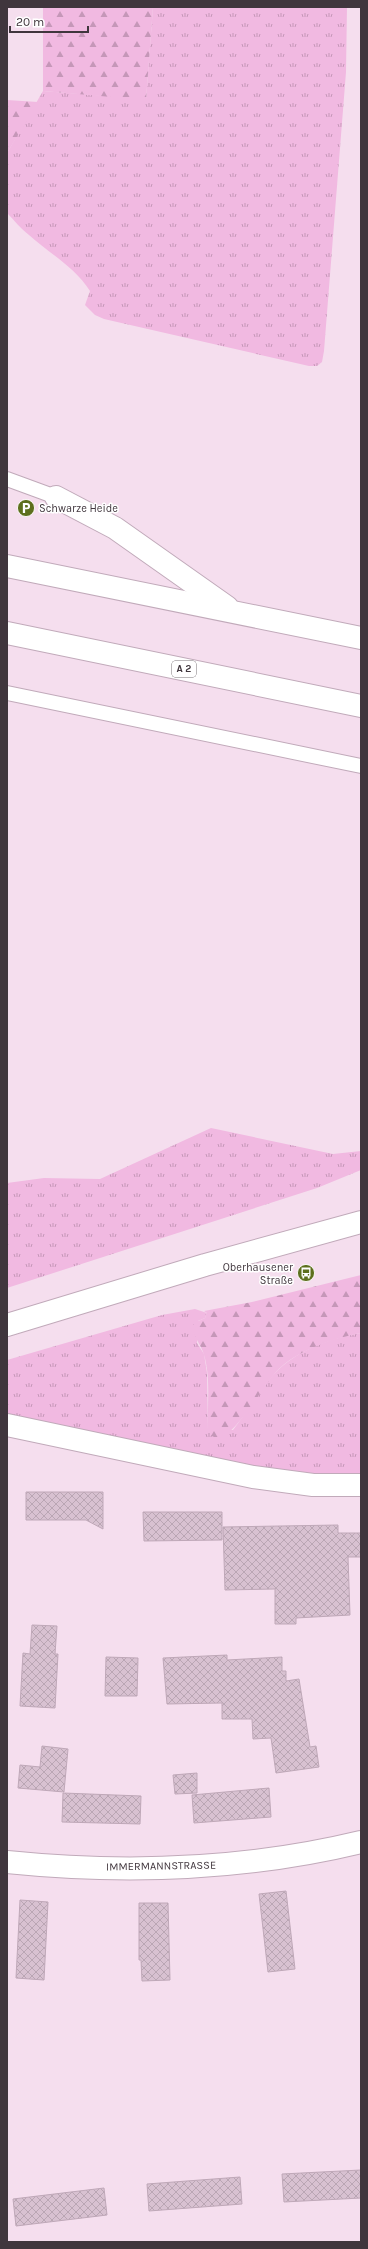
<svg xmlns="http://www.w3.org/2000/svg" width="368" height="2249" font-family="Karla,sans-serif">
<defs>
<pattern id="grass-tufts" width="24" height="20" patternUnits="userSpaceOnUse"><rect width="24" height="20" fill="#f1b9e1"/><path d="M3 7l-1-3M5 7V3M7 7l1-3M15 17l-1-3M17 17v-4M19 17l1-3" fill="none" stroke="#c597b8"/></pattern>
<pattern id="forest-firs" width="22" height="20" patternUnits="userSpaceOnUse"><rect width="22" height="20" fill="#f1b9e1"/><path d="M5 1l3.5 6h-7zM16 11l3.5 6h-7z" fill="#c597b8"/></pattern>
<pattern id="building-cross-hatch" width="8" height="8" patternUnits="userSpaceOnUse"><rect width="8" height="8" fill="#d8c1d1"/><path d="M0 0l8 8M0 8l8-8" fill="none" stroke="#baa6b4"/></pattern>
</defs>
<rect width="100%" height="100%" fill="#f5deee"/>
<!-- grass -->
<g fill="url(#grass-tufts)">
<path d="M153 7H347L346 72 324 351 322 362 317 366H309L104 319 95 315 85 305 90 291C75 267 50 254 29 235 21 229 14 220 7 213V153L43 91 146 99Z"/>
<path d="M211 1128 333 1154 361 1151V1170L317 1188 7 1288V1183L44 1178 100 1179Z"/>
<path d="M195 1309 207 1313 205 1318 198 1321 197 1343 204 1354 207 1373 208 1430H233C246 1413 262 1386 277 1371 300 1349 331 1338 361 1333V1474L330 1476 257 1467 7 1416V1360L162 1315Z"/>
</g>
<!-- forest -->
<g fill="url(#forest-firs)">
<path d="M43 7H153L146 100 43 91Z"/>
<path d="M7 100 38 102 7 153Z"/>
<path d="M361 1275V1333C334 1338 295 1351 276 1372 257 1395 244 1422 220 1440L212 1436 208 1430C207 1406 211 1378 204 1355 201 1343 192 1338 194 1323L205 1318 207 1313 204 1311 252 1302Z"/>
</g>
<!-- building -->
<g fill="url(#building-cross-hatch)" stroke="#bfa8b8">
<path d="M26 1492H103V1529L86 1520H26Z"/>
<path d="M143 1512H222V1540L144 1541Z"/>
<path d="M338 1525V1533H361V1557H348L350 1615 296 1618V1624H275V1589L225 1590 223 1527Z"/>
<path d="M32 1625 57 1626 55 1654H58L55 1708 20 1706 23 1653 30 1654Z"/>
<path d="M227 1655V1660L282 1657V1671H286V1681L299 1679 310 1747 316 1746 319 1767 276 1773 271 1738 253 1739 252 1719H222V1703L167 1704 163 1658Z"/>
<path d="M106 1657 138 1658 137 1696H105Z"/>
<path d="M42 1746 68 1749 64 1792 18 1788 20 1765 40 1767Z"/>
<path d="M197 1773V1793L175 1794 173 1775Z"/>
<path d="M269 1788 271 1817 194 1823 192 1795Z"/>
<path d="M63 1793 141 1796 140 1824 62 1822Z"/>
<path d="M286 1891 295 1969 268 1972 259 1894Z"/>
<path d="M20 1900 48 1902 44 1980 16 1978Z"/>
<path d="M139 1903H168L170 1980 142 1981 141 1960H139Z"/>
<path d="M361 2170V2198L284 2202 282 2174Z"/>
<path d="M240 2177 242 2204 149 2211 147 2184Z"/>
<path d="M104 2188 107 2215 16 2226 13 2199Z"/>
</g>
<g fill="none" stroke-linecap="round" stroke-linejoin="round">
<!-- service casing -->
<g stroke="#c1aaba" stroke-width="16">
<g id="service">
<path d="M7 479 56 497"/>
<path d="M7 693 361 766"/>
</g>
</g>
<!-- minor casing -->
<g stroke="#c1aaba" stroke-width="24">
<g id="minor">
<path d="M7 1425 253 1477 313 1485H361"/>
<path d="M7 1862C125 1874 245 1870 361 1842"/>
</g>
</g>
<!-- secondary casing -->
<g stroke="#c1aaba" stroke-width="24">
<path id="secondary" d="M7 1325 205 1265 361 1222"/>
</g>
<!-- motorway casing -->
<g stroke="#c1aaba" stroke-width="24">
<g id="motorway">
<path d="M56 497 115 528 227 607"/>
<path d="M7 566 361 638"/>
<path d="M7 633 361 706"/>
</g>
</g>
<!-- service -->
<use href="#service" stroke="#fff" stroke-width="14"/>
<!-- minor -->
<use href="#minor" stroke="#fff" stroke-width="22"/>
<!-- secondary -->
<use href="#secondary" stroke="#fff" stroke-width="22"/>
<!-- motorway -->
<use href="#motorway" stroke="#fff" stroke-width="22"/>
</g>
<!-- icons -->
<defs>
<g id="parking-disc" transform="scale(0.9)"><circle r="9.5" fill="#5d6f1d" stroke="#fff"/><path d="M-3.5-5.5H1a3.5 3.5 0 0 1 0 7H-1V5.5H-3.5ZM-1-3.4V-.6H.8a1.4 1.4 0 0 0 0-2.8Z" fill="#fff"/></g>
<g id="bus-disc" transform="scale(0.9)"><circle r="9.5" fill="#5d6f1d" stroke="#fff"/><path d="M-5-6H5V4H4V6H2V4H-2V6H-4V4H-5ZM-3.5-4V0h7V-4ZM-3.5 1.2v1.5H-2V1.2ZM2 1.2v1.5H3.5V1.2Z" fill="#fff"/></g>
</defs>
<g fill-rule="evenodd">
<use href="#parking-disc" x="26" y="508"/>
<use href="#bus-disc" x="306" y="1273"/>
</g>
<g text-anchor="middle" dominant-baseline="central" stroke-width="3" stroke-linejoin="round" paint-order="stroke">
<!-- shield labels -->
<rect fill="#fff" stroke="#797277" stroke-width="1" x="172" y="661" width="24" height="16" rx="3"/>
<g font-size="10" font-weight="bold" fill="#40363d">
<text x="184" y="669">A 2</text>
</g>
<!-- poi labels -->
<g font-size="11" fill="#40363d" stroke="#fff" text-anchor="start">
<text x="39" y="508">Schwarze Heide</text>
<text x="293" y="1267" text-anchor="end">Oberhausener<tspan x="293" dy="13">Straße</tspan></text>
</g>
<!-- street labels -->
<g font-size="11" fill="#40363d" stroke="#fff">
<text transform="translate(161 1866) rotate(-1)">IMMERMANNSTRASSE</text>
</g>
</g>
<!-- border -->
<rect width="368" height="2249" fill="none" stroke="#40363d" stroke-width="16"/>
<!-- scale -->
<path d="M10 26v6h78v-6" fill="none" stroke="#40363d" stroke-width="2"/>
<text x="16" y="26" font-size="12" fill="#40363d" stroke="#ffffff" stroke-width="3" paint-order="stroke">20 m</text>
</svg>
